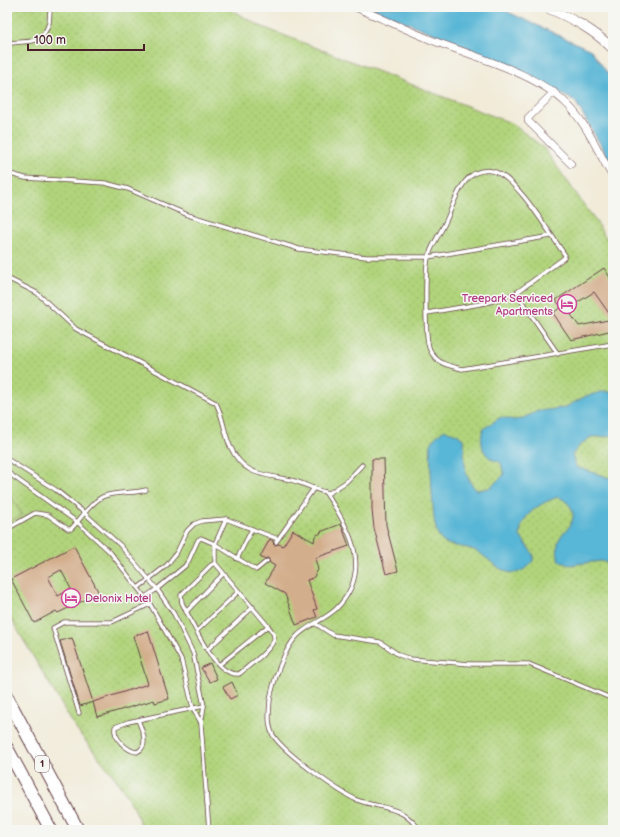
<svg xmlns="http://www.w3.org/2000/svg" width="620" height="837" font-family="'Balsamiq Sans',sans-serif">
<defs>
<pattern id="green-dots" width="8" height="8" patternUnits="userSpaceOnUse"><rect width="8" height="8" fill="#b1d47c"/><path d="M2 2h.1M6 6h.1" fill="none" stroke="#9ab66b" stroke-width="1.8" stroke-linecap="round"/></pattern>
</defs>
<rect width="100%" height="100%" fill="#f6f6f2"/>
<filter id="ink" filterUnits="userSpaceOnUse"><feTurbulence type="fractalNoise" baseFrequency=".025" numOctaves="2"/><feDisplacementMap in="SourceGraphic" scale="8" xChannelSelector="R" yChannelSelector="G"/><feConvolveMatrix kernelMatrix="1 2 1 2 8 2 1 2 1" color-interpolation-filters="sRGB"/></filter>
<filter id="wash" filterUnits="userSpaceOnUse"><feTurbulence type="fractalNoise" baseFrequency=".012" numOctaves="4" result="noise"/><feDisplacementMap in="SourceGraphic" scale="16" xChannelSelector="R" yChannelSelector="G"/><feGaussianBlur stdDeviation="0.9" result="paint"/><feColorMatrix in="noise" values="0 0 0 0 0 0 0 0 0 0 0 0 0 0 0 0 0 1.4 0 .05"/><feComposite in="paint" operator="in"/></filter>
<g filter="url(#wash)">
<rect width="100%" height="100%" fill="#f1ebd8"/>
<!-- green -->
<path fill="url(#green-dots)" stroke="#7e7a54" d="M7 7H226L260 26 511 123 543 147 597 223 613 249V830H143L134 808 116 779 76 729 7 612Z"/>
<!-- pitch -->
<path fill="#b1d47c" stroke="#7e7a54" d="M7 489 22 515 7 523Z"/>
<!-- water -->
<g fill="#58b6d6" stroke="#516a80">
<path d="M369 7H497L591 50 613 81V166L575 101 473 50Z"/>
<path d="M605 391 613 393V436L591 437 580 445 572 455 576 467 610 478 613 477V564L601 561 569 565 559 561C557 553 556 544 561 536 563 533 567 530 569 527 578 514 571 502 558 497 540 503 520 515 520 536L533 554V561C509 589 495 560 474 550 465 546 449 547 442 541 437 536 435 525 434 518 433 510 429 451 431 445 433 438 438 434 445 430L457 434 464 440C465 458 462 478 477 490L489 488 504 475 501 463C498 461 492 460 489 457 481 451 480 438 483 429L501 417 514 420 521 419 538 411 564 408 586 396Z"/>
</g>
<g id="blocks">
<!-- building -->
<g fill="#d3ae8c" fill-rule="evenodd">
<path d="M604 268 613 282V330L571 340 553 313 561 307 556 300ZM594 292 613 319 579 326 567 309Z"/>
<path d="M372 459H384L386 525 398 571 386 574 374 528 372 510Z"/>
<path d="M341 524 349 546 315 558 318 570 313 578 307 580 317 609 314 610 317 617 296 625 285 594 265 583 275 566 270 563 268 558 264 559 260 557 270 539 273 541 274 545 279 544 283 546 293 530 314 542 315 536 321 533 320 532Z"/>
<path d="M74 546 99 593 58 613 56 611 34 623 11 579ZM61 570 71 589 58 596 48 577Z"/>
<path d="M148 631 169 699 155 703 154 700 97 717 93 702 148 684 133 636Z"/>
<path d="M72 638 93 702 80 706 60 641Z"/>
<path d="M210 663 217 679 210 682 201 668Z"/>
<path d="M232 682 238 695 230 699 223 687Z"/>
</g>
</g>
</g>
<g filter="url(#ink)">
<use href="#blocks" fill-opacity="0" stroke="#633e45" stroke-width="1"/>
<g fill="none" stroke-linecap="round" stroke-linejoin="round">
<!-- lane casing -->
<g stroke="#633e45" stroke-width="5">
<g id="lane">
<path d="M7 44C26 39 41 48 49 23 50 18 49 12 51 7"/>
<path d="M7 173 25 178 105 183 128 189 188 215 299 249 366 257H428L551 236"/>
<path d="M7 278 37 293 76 329 216 403C223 416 224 432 230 446 244 477 264 474 291 480 304 483 316 491 329 493L346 482 362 465"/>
<path d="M516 293 558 354"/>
<path d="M427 313 486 303 502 298 516 293 564 258 565 255C551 236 516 175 492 171 462 166 455 203 445 223 440 234 431 246 428 258 425 270 425 336 429 347 429 349 432 353 433 355 440 365 452 366 462 369L613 344"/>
<path d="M7 459 56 490 81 510 120 545 157 589 174 614 193 653 204 706 201 724 209 830"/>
<path d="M7 472 77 522 110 552 150 604 181 659 193 708 201 723"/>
<path d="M325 492C350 528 374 571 336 609 324 620 308 625 297 636 284 649 273 682 270 700 269 712 267 728 275 738 288 755 337 791 357 800 372 806 389 806 403 814 410 818 415 825 421 830"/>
<path d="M7 529 35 513 48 515 68 529H71C81 519 89 504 102 497 116 491 132 494 146 490"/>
<path d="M276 542 314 488"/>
<path d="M237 559 252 529"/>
<path d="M215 563 211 565 181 595 182 603C192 621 214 677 239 674 247 667 276 647 274 637 274 633 270 629 268 626L215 563V544L226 519"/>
<path d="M138 588 167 565 177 552 187 531 194 524 202 521 226 519 278 539"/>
<path d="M145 597 157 589 185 566 189 560 198 540 201 538 215 544 256 570 267 561"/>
<path d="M186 612 223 574"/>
<path d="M316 624 333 635 380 642 399 655 410 659 470 664H529L613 699"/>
<path d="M197 631 238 592"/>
<path d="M207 650 253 607"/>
<path d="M219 665 268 626"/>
<path d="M79 713 53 628 64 622H112L150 604"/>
<path d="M138 720C142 730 150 746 137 752 127 751 113 738 115 727L128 722 204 706"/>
</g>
</g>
<!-- street casing -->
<g stroke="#633e45" stroke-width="8">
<g id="street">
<path d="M355 7C381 18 407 30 434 41 475 57 537 73 568 105 587 124 599 154 613 177"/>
<path d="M554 92 528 118V121L571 164"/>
</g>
</g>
<!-- secondary casing -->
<g stroke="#633e45" stroke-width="10">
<path id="secondary" d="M545 7C571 18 593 29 613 49"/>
</g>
<!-- highway casing -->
<g stroke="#633e45" stroke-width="14">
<g id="highway">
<path d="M7 697 78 830"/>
<path d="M7 748 51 830"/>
</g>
</g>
<!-- lane -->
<use href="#lane" stroke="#fff" stroke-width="3.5"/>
<!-- street -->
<use href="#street" stroke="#fff" stroke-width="7"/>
<!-- secondary -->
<use href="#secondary" stroke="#fff" stroke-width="9"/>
<!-- highway -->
<use href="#highway" stroke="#fff" stroke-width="12"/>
</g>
</g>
<!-- icons -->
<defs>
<g id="hotel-ring" transform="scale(1)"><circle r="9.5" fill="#f6f6f2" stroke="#d1479c" stroke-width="1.5"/><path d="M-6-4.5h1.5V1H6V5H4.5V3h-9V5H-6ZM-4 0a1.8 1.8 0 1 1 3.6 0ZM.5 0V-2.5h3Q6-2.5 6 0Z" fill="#d1479c"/></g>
</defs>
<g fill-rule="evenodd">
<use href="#hotel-ring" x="567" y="304"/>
<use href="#hotel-ring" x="71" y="598"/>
</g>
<g text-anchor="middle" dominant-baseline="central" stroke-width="3" stroke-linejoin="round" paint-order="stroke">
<!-- shield labels -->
<rect fill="#f6f6f2" stroke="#7e6067" stroke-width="1" x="35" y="756" width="14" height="16" rx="3"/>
<g font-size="10" font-weight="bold" fill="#4a1f2b">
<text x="42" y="764">1</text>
</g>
<!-- hotel labels -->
<g font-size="11" fill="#b23c85" stroke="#f6f6f2" text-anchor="end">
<text x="553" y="298">Treepark Serviced<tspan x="553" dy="13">Apartments</tspan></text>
<text x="85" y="598" text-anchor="start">Delonix Hotel</text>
</g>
</g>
<!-- margin -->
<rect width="620" height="837" fill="none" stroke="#f6f6f2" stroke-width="24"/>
<!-- scale -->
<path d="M28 44v6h116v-6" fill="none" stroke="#4a1f2b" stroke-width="2"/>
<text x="34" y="44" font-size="12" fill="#4a1f2b" stroke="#f6f6f2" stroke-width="3" paint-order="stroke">100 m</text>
</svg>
